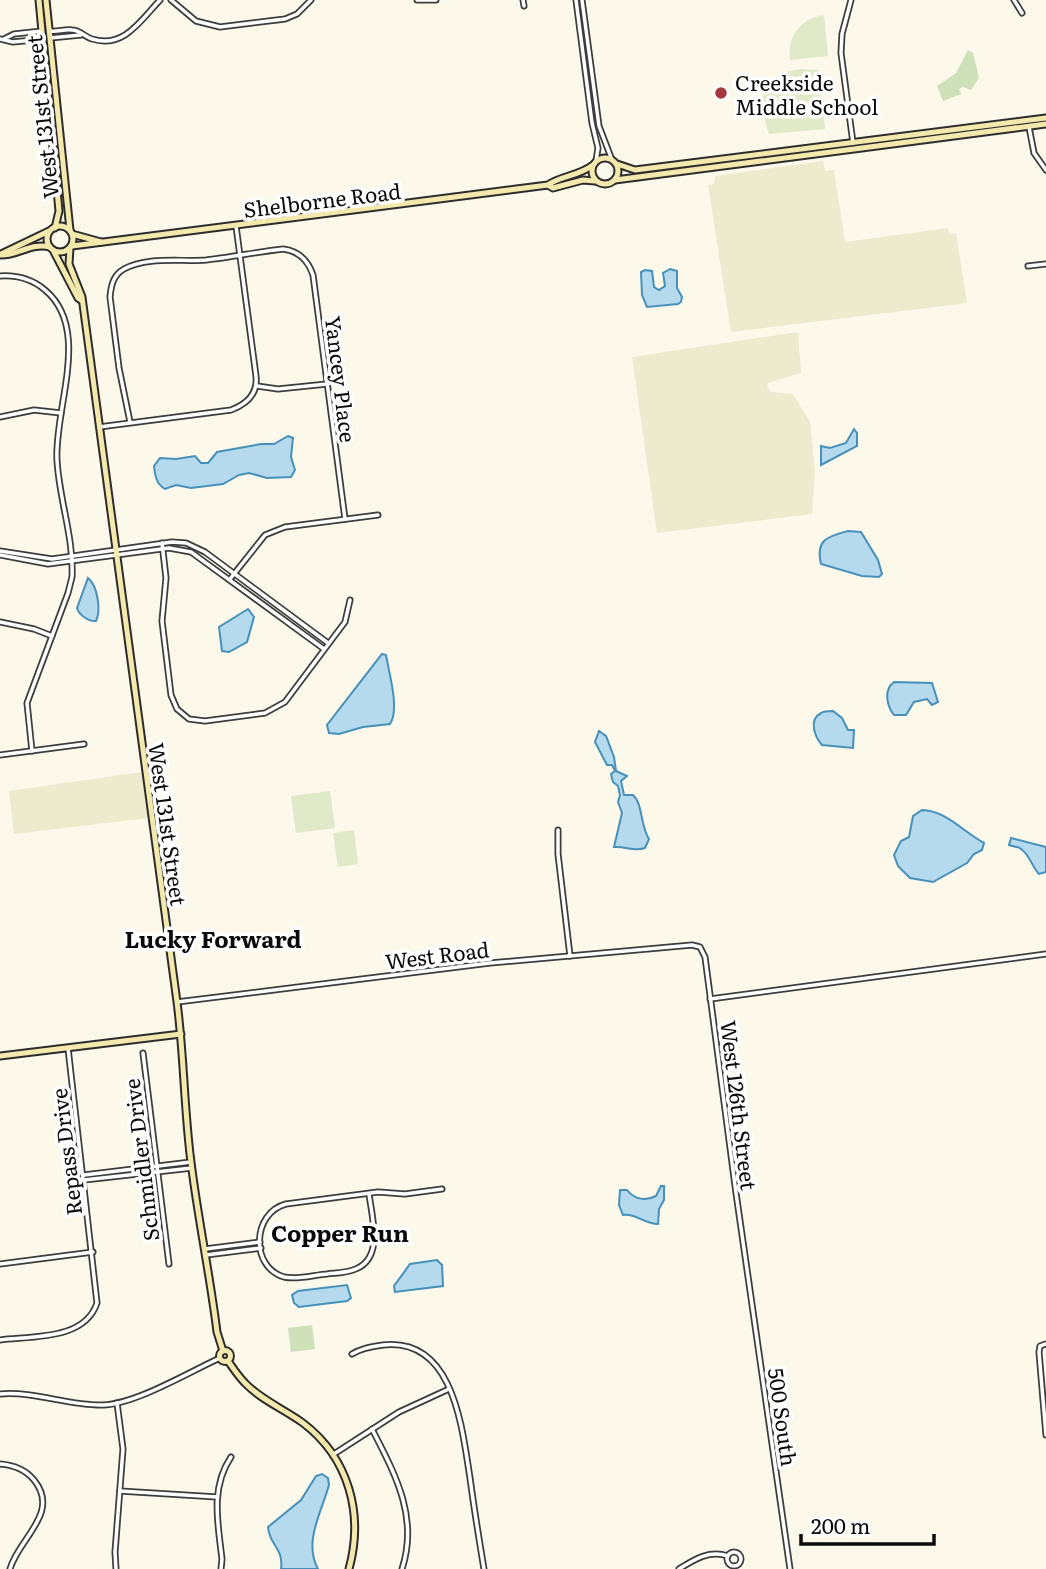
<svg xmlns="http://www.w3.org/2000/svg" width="1046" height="1569" font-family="Literata,serif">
<rect width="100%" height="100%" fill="#fcf8ea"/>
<!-- farmland -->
<g fill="#eeeace">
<path d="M823 161 825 171 834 170 845 242 948 228 949 234 956 233 967 303 731 332 708 185 714 184 715 176Z"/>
<path d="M798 332 801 373 768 383 767 387 771 392 793 394 810 422 815 471 812 514 657 533 632 357Z"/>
<path d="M142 772 148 818 14 834 9 791Z"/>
</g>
<!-- green -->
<g fill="#cfe1b9">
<path d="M968 50 973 53 979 78 971 90 963 87 959 89 961 94 943 101 937 86 956 73Z"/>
<path d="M312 1325 315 1349 291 1352 288 1328Z"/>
</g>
<!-- pitch -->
<g fill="#e0eac9">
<path d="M824 15 828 56 790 60C787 36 800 19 824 15Z"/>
<path d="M801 69 819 70 825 129 769 134C757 99 760 74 801 69Z"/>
<path d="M330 791 335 828 296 833 291 796Z"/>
<path d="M354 830 358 864 338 867 333 833Z"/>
</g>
<!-- water -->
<g fill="#b5daed" stroke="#4690ba" stroke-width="2">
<path d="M670 269 677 271V288L682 297 681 302 678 304 647 307 642 295 641 272 645 270 652 271 654 287 659 290 665 286 663 273Z"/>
<path d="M854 429 857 433V446L821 465V446L830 448 846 443Z"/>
<path d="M288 436 293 438 291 457 295 470 291 477 267 478 249 473 239 475 223 484 191 488 176 485 165 489C156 484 155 475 154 466L160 458 176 459 195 456 201 463H208L217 452 261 444H274Z"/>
<path d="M848 531 861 532 878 560 882 574 879 577 862 576 821 564C815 539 829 536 848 531Z"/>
<path d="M88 578C98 586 101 611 96 621 89 622 79 615 77 608Z"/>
<path d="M248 609 254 617 247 642 229 652 222 651 219 627Z"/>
<path d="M382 654 386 655C389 673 400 710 390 724L363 727 339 734 329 733 327 725Z"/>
<path d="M894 682 932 683 938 702 932 705 927 699 914 702 906 715H894C887 706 883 690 894 682Z"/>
<path d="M833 711 842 718 848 730H854L853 748 822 745C815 737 808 720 821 713 824 711 829 711 833 711Z"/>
<path d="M599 731 606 736 614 757 616 771 627 776 621 781 624 795H633C643 804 640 825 649 839L645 848C633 852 626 846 614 847L622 813 618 802 620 795 618 786 613 782 611 774 615 771 612 765H607L595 742Z"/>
<path d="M922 810C945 810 965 833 984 843L982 850 974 854 967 863 933 882 910 878 898 866 894 855 901 841 909 837 913 816Z"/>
<path d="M1011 838 1046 847V872L1039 874C1032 867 1030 855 1021 849 1018 846 1013 847 1009 845Z"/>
<path d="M661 1186H664V1200L659 1209 658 1224C644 1224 636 1213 623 1215L619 1205 620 1190H627C635 1200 646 1201 656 1196Z"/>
<path d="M437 1260 442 1265 443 1286 395 1292 394 1286 410 1264Z"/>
<path d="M347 1285 351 1298 347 1301 299 1307 294 1303 292 1295 298 1291Z"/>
<path d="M322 1474 328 1478 329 1485C322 1511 303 1542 318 1569H281C284 1548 269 1545 268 1527L301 1500 316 1476Z"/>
</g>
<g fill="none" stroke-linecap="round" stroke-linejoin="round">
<!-- street casing -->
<g stroke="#3d3d3d" stroke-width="7">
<g id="street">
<path d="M171 0 196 21 220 27 285 19 297 14 311 0"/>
<path d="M417 0H436"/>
<path d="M523 0 524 6"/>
<path d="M576 0 592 123 598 148 596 161"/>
<path d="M582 0 599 126 612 160"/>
<path d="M851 0 842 34 841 53 853 143"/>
<path d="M1014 0 1022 13"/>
<path d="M50 31C57 32 65 29 72 30 80 30 85 37 92 39 124 49 141 20 160 0"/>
<path d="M50 38 81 35"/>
<path d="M0 39 13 42 43 39"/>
<path d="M4 39 14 34 42 31"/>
<path d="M1029 127 1034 153 1046 170"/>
<path d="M1028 266 1046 264"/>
<path d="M0 276C17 275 32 279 45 290 92 329 54 408 57 460 59 499 74 538 72 577L68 593 27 703 32 751"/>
<path d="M257 386 278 389 327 384"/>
<path d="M0 417 34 410 61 413"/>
<path d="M130 422 119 368 110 297C111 286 113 275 124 269 147 256 181 262 206 260 232 257 257 252 283 249 299 251 308 260 313 275L345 519"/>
<path d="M99 427 231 410C247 404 258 394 256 376L236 226"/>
<path d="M162 543 166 578 162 621 171 695 177 709 189 719 205 721 265 713 285 702 345 622 350 600"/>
<path d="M0 551 52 559 172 542 186 543 205 552 328 643"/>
<path d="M0 555 48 564 169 548 191 552 324 649"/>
<path d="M230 579 265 535 285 527 378 515"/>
<path d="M0 622 34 629 52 636"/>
<path d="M0 755 84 744"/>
<path d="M558 830V854L570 956"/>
<path d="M710 999 1046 954"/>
<path d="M177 1002 490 963 692 945 700 947 705 957 736 1193 790 1569"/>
<path d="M143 1053 169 1264"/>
<path d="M84 1175 191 1162"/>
<path d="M84 1180 192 1168"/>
<path d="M369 1194C372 1218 385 1260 353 1270 345 1273 335 1273 327 1274 314 1275 297 1280 284 1277 250 1267 252 1213 286 1204L378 1192 405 1194 442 1189"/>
<path d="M205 1249 260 1242"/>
<path d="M206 1255 261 1248"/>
<path d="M0 1264 93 1252"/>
<path d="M0 1340C33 1336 85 1340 97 1303L68 1048"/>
<path d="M1046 1344 1040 1346 1039 1352 1046 1435"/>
<path d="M352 1354C362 1348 371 1347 383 1345 454 1337 462 1428 470 1478 474 1508 479 1539 484 1569"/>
<path d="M0 1394C35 1391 69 1406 103 1405 136 1404 189 1372 220 1358"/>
<path d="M372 1429C395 1474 419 1517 402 1569"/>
<path d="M334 1454 399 1412 449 1389"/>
<path d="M0 1464C14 1465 25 1469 34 1480 61 1513 18 1539 10 1569"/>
<path d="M120 1491 217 1497"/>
<circle cx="734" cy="1559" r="7"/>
<path d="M116 1569 115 1552 123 1449 117 1403"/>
<path d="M221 1569 222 1559C218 1524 210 1488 231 1457"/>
<path d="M679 1569C695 1559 709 1550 728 1556"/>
</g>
</g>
<!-- secondary casing -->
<g stroke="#2c2c2c" stroke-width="9">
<g id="secondary">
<path d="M39 0 59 211 55 228"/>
<path d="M46 0 70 230"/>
<circle cx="605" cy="171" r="13"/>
<path d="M617 164 635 170 1046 118"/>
<path d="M615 180 1046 124"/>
<path d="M548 185 553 188 583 180 595 181"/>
<circle cx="60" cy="239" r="13"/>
<path d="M72 234 101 242"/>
<path d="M72 246 548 185C560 176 579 176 593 165"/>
<path d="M70 248 69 264 82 297 177 1002C184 1055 184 1109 191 1162 198 1219 210 1275 217 1332L223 1351"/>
<path d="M54 252 78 298 81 300"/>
<path d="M1 254 49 231"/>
<path d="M0 255C18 256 31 242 50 247"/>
<path d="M0 1056 181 1034"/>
<circle cx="225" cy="1356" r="5.5"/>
<path d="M228 1361C233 1368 238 1376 245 1383 261 1400 284 1409 303 1423 349 1458 364 1514 349 1569"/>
</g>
</g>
<!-- street -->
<use href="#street" stroke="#fff" stroke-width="3.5"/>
<!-- secondary -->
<use href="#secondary" stroke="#f4e9ad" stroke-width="5"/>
</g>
<!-- markers -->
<circle fill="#a63640" stroke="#fff" stroke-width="2.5" cx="721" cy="93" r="7"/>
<g text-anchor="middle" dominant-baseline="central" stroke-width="7" stroke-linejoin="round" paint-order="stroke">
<!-- poi labels -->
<g font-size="21" fill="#0a0a0a" stroke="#fff" text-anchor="start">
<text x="735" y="81">Creekside<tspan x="735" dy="24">Middle School</tspan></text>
</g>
<!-- street labels -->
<g font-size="21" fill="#0a0a0a" stroke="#fff">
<text transform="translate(41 117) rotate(-96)">West 131st Street</text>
<text transform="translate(322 199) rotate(-7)">Shelborne Road</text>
<text transform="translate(342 379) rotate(83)">Yancey Place</text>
<text transform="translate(169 824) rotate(82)">West 131st Street</text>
<text transform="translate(437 954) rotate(-7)">West Road</text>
<text transform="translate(740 1105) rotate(83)">West 126th Street</text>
<text transform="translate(65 1152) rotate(-97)">Repass Drive</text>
<text transform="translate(140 1160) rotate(-97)">Schmidler Drive</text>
<text transform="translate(784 1417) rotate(82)">500 South</text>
</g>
<!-- neighbourhood labels -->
<g font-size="23" font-weight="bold" fill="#0a0a0a" stroke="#fff">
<text x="213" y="938">Lucky Forward</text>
<text x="340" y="1232">Copper Run</text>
</g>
</g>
<!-- scale -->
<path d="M801 1534v10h133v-10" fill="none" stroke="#0a0a0a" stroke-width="3.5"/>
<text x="811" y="1534" font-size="21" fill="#0a0a0a" stroke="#ffffff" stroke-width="5" paint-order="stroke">200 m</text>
</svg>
